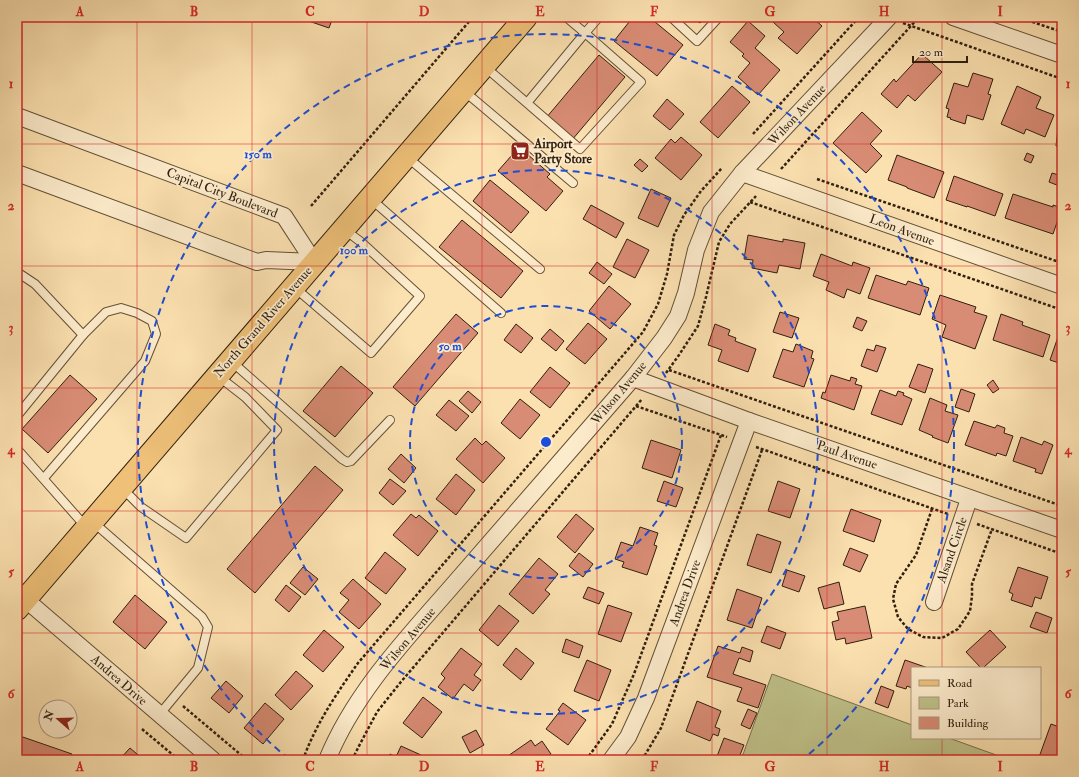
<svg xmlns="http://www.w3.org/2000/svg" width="1079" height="777" font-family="'IM FELL Double Pica',serif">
<rect width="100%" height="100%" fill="#fce1b0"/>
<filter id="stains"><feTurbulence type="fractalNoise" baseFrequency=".005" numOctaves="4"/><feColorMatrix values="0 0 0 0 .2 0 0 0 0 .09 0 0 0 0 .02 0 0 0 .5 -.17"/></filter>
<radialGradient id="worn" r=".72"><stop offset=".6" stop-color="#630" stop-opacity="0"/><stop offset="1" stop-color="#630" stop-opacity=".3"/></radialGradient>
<!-- green -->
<path fill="#c0c28a" stroke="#78704c" d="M772 674 912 725V738H949L1010 760H741Z"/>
<!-- building -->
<g fill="#d98c75" stroke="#301f0f">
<path d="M297 17H333L329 28Z"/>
<path d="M633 17H649L683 45 657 76 614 41Z"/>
<path d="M692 17H706L700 23Z"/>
<path d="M777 17H812L822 26 797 54 778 38 784 32 773 22Z"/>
<path d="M748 21 765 36 755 48 780 70 758 95 738 77 750 63 742 56 744 54 730 42Z"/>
<path d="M922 54 942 72 915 101 908 95 897 108 881 94 894 79 896 82Z"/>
<path d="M599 55 625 77 572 140 546 118Z"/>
<path d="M973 73 993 79 988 94 991 95 983 120 967 115 965 124 950 119 951 118 947 117 949 109 946 108 954 83 968 87Z"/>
<path d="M732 86 750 102 718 138 700 122Z"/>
<path d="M1017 86 1041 97 1036 108 1054 115 1045 137 1026 129 1024 134 1001 124Z"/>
<path d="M667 99 684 114 670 130 653 116Z"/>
<path d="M862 112 882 131 870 144 882 156 866 173 833 143Z"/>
<path d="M1059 119H1062V146H1056Z"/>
<path d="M681 137 702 155 681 180 655 158 671 139 675 143Z"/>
<path d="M519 147 550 174 547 177 563 191 546 211 498 171Z"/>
<path d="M1027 153 1034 156 1031 163 1024 160Z"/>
<path d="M897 155 944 172 934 198 907 188V187L888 180Z"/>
<path d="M640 159 648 166 642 172 634 165Z"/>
<path d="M1052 173 1062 176V187L1049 182Z"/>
<path d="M954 176 1003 194 995 216 967 206V207L946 200Z"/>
<path d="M490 180 529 212 511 233 473 201Z"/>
<path d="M651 189 671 198 658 227 638 218Z"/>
<path d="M1013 194 1053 207V205L1062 208 1053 234 1005 218Z"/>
<path d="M591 205 624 223 616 238 583 219Z"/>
<path d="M462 220 523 271 501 298 439 247Z"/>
<path d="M748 235 783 242V239L805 243 800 269 779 265 777 273 752 268 753 260 744 259Z"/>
<path d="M627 239 649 250 635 278 613 267Z"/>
<path d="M821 254 852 266 853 262 870 268 860 294 847 289 844 298 826 290 829 282 813 276Z"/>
<path d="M597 262 612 274 604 284 589 273Z"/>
<path d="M876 275 906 285 908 281 929 288 920 315 868 298Z"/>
<path d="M609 286 631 304 610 329 589 311Z"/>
<path d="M940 295 976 307 974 312 987 316 975 349 942 337 946 325 932 319Z"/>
<path d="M780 312 799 318 792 338 773 332Z"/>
<path d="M456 314 478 333 415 406 393 387Z"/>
<path d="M1001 314 1023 322 1022 325 1050 335 1043 357 993 340Z"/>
<path d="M857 317 867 321 862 331 853 327Z"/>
<path d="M588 323 607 339 585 364 566 349Z"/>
<path d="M516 324 533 338 521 353 504 340Z"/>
<path d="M715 324 730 330 728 335 736 338 735 341 756 349 748 372 718 361 722 350 708 345Z"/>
<path d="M550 329 564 341 556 351 541 339Z"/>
<path d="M1059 334 1062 335V364L1050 360Z"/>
<path d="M796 344 813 351 811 358 814 359 804 387 773 377 783 349 793 352Z"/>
<path d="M876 345 886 348 877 372 861 366 867 349 874 351Z"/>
<path d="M918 364 933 369 925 393 909 387Z"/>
<path d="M341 366 373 393 335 437 303 411Z"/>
<path d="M550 367 570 383 550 408 530 392Z"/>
<path d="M70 375 97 399 48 453 22 429Z"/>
<path d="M831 375 850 381 851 377 857 379 855 384 862 386 854 410 821 398 823 392 825 393Z"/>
<path d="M993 380 999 389 993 393 987 385Z"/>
<path d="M961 389 975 394 969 412 955 407Z"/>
<path d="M880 390 896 396 898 391 904 393 903 395 912 399 902 425 871 414Z"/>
<path d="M468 391 481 402 472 413 459 401Z"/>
<path d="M930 398 947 405 945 411 958 415 948 443 932 437 933 436 919 430Z"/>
<path d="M520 399 540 415 520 439 501 423Z"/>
<path d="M449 400 469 416 456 431 436 415Z"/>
<path d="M974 421 995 428 997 425 1005 428 1004 433 1013 436 1006 456 997 453 996 456 965 445Z"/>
<path d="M1021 437 1042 445 1044 441 1053 445 1042 474 1035 472 1036 469 1013 461Z"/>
<path d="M475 438 482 445 486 441 505 458 483 483 456 459Z"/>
<path d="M651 440 681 450 672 478 642 468Z"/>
<path d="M401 454 416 468 404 483 388 469Z"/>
<path d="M315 466 343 490 255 593 227 569Z"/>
<path d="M456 474 475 490 456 515 436 499Z"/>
<path d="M390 479 406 491 393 505 379 493Z"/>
<path d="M664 481 683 488 676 507 657 501Z"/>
<path d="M778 481 800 489 790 518 768 511Z"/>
<path d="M851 509 881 520 874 542 843 531Z"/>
<path d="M411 514 416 518 419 515 438 531 418 556 393 535Z"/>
<path d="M576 514 594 529 575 553 557 537Z"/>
<path d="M640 527 658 533 654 545 657 546 647 575 622 567 624 562 615 559 621 542 633 546Z"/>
<path d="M757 534 781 542 771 573 747 565Z"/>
<path d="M850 548 868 555 860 572 843 565Z"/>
<path d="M385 552 406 569 386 594 365 578Z"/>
<path d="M579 553 593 564 583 577 569 566Z"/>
<path d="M539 558 558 574 545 590 550 594 533 614 509 594Z"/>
<path d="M303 567 318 579 305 595 290 583Z"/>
<path d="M1018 567 1048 577 1041 599 1035 597 1032 607 1011 600 1013 594 1009 592Z"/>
<path d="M787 570 805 576 799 592 782 586Z"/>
<path d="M353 579 381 604 359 629 339 612 349 600 340 593Z"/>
<path d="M839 582 844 604 824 609 818 588Z"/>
<path d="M286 585 301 597 289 612 275 600Z"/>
<path d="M588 587 604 593 599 604 583 598Z"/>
<path d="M737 589 762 598 752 628 727 620Z"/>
<path d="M135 595 167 622 145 649 113 622Z"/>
<path d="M499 605 519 621 498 646 479 630Z"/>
<path d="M608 605 632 613 621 642 598 634Z"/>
<path d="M865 606 872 638 846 644 845 638 836 640 832 622 839 620 837 612Z"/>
<path d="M1036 612 1052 618 1047 633 1030 627Z"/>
<path d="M767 626 786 633 780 649 761 642Z"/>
<path d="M324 630 344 647 323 672 303 655Z"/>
<path d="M990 630 1006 647 983 668H981L966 652Z"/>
<path d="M566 639 583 646 579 658 562 652Z"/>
<path d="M718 646 740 653 742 647 753 651 750 662 739 658 733 674 766 685 758 708 737 701 742 688 707 677Z"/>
<path d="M461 648 482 664 474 675 481 680 473 691 464 684 453 699 438 687 445 678 441 674Z"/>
<path d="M516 648 534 663 521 680 503 665Z"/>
<path d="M587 660 611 670 599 701 574 691Z"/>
<path d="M905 660 928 668H912V688L907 686 906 689 896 686Z"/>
<path d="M296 671 313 686 291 710 275 695Z"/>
<path d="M226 681 243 696 229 713 211 698Z"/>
<path d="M881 686 894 691 888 708 875 703Z"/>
<path d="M423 697 442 712 422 738 403 723Z"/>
<path d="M697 701 721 711 715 727 720 729 718 736 713 734 710 741 686 731Z"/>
<path d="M265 703 284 719 263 744 244 728Z"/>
<path d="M563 703 586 720 568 745 546 729 560 711 558 710Z"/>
<path d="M748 709 757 713 750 729 741 725Z"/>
<path d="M1051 724 1062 728V760H1038Z"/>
<path d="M476 730 484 745 470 753 462 737Z"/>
<path d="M17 735 72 754 70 760H17Z"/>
<path d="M724 738 744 745 738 760 716 759Z"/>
<path d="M531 740 535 746 542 741 551 754 542 760H507L505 758Z"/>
<path d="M401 746 421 755 419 760H387L390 754 396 757Z"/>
<path d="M130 748 144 760H119Z"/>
</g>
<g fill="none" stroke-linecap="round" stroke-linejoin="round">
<!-- service casing -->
<g stroke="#635037" stroke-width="10">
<g id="service">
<path d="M566 17 585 33 599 17"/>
<path d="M671 17 697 41 719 17"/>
<path d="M484 66 527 103 585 33 641 82 580 149 527 103"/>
<path d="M464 91 573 183"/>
<path d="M407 157 540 269"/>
<path d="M371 199 501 313"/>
<path d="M17 272 35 284 83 335"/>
<path d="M294 287 371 353 420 296 361 242 345 230"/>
<path d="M231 361 342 459 347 462 351 461 390 420"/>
<path d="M17 416 83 335 106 312 121 308 137 313 152 321 156 334 145 361 44 478"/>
<path d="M17 449 86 527"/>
<path d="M122 488 141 507 186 538 277 430 245 397 218 376"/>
<path d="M93 522 202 617 208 627 198 668 159 715"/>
</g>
</g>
<!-- minor casing -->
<g stroke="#635037" stroke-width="18">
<g id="minor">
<path d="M953 17 1062 55"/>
<path d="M17 116 284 216 314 262"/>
<path d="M17 173 257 262 266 260 314 262"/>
<path d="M742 173 1062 286"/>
<path d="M633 378 749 421 1062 530"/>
<path d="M25 599 213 760"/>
<path d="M934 602 969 499"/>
<path d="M327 760C356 689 411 634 460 577 518 511 575 444 633 378L664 338 678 316 686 293 696 250 711 212 742 173 889 17"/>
<path d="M611 760 628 737 646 698 749 421"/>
</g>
</g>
<!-- primary casing -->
<g stroke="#301f0f" stroke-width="24">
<path id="primary" d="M17 609 526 17"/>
</g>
<!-- path -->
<g stroke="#301f0f" stroke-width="2.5" stroke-dasharray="3 2" stroke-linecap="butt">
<path d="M1018 17 1062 32"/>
<path d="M903 23 1062 79"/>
<path d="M753 134 859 17"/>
<path d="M781 169 919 17"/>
<path d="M817 179 1062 263"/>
<path d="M750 202 1062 310"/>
<path d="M311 206 473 17"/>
<path d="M669 370 1062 506"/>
<path d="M666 373 679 355 698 326 706 297 719 242 730 224 756 196"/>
<path d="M636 406 727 437"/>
<path d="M756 447 948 514"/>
<path d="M932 509 916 555 896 584 893 599 898 617 908 629 923 637 942 638 958 629 970 611 972 596V584L992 529"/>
<path d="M977 524 1062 554"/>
<path d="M183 706 247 760"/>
<path d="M142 729 179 760"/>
<path d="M303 760C315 725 337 693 358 663L643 332 658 304 667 274 674 235 684 215 701 191 722 168"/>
<path d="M352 760 360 744 377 712 400 683 642 399"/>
<path d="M586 760 612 724 634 674 721 435"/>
<path d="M642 760 661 728 762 450"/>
</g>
<!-- service -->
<use href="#service" stroke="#fdeccc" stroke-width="8"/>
<!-- minor -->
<use href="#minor" stroke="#fdeccc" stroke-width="16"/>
<!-- primary -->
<use href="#primary" stroke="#eec078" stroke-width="22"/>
</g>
<!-- grid -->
<path fill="none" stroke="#d62828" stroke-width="1" stroke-opacity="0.55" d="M137 17V760M252 17V760M367 17V760M482 17V760M597 17V760M712 17V760M827 17V760M942 17V668M17 144H1062M17 266H1062M17 388H1062M17 511H1062M17 633H1062M942 738V760"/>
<!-- distance rings -->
<g fill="none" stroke="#1d4ed8" stroke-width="2" stroke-dasharray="7 5">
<circle cx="546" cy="442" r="136"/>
<circle cx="546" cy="442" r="272"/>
<path d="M289 759A408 408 0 1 1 803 759"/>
</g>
<!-- icons -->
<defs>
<g id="supermarket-square" transform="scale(1)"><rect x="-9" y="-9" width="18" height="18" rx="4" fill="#8f2418" stroke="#fdeccc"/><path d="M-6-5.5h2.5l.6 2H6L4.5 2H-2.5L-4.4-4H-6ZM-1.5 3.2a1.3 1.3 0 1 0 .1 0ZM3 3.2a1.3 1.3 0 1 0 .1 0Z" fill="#fff"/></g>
</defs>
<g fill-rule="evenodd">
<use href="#supermarket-square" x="520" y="151"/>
</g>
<g text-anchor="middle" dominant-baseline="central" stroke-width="3.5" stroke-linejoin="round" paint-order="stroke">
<!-- street labels -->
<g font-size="13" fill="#301f0f" stroke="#fdeccc">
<text transform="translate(797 115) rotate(-47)">Wilson Avenue</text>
<text transform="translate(222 193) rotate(21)">Capital City Boulevard</text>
<text transform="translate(902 230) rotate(20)">Leon Avenue</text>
<text transform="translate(263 322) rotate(-49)">North Grand River Avenue</text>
<text transform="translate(619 393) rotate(-50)">Wilson Avenue</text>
<text transform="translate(847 455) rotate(19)">Paul Avenue</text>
<text transform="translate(952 550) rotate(-71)">Alsand Circle</text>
<text transform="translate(685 593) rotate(-70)">Andrea Drive</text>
<text transform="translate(408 639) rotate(-50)">Wilson Avenue</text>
<text transform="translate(119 680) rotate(41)">Andrea Drive</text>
</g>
<!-- poi labels -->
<g font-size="13" font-weight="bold" fill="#301f0f" stroke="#fdeccc" text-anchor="start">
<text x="534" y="144">Airport<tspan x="534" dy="15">Party Store</tspan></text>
</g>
</g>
<circle cx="546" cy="442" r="6" fill="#1d4ed8" stroke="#fdeccc" stroke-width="2"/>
<g font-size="12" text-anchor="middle" font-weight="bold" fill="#1d4ed8" stroke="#fdeccc" stroke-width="3.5" stroke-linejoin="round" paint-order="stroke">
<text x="258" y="158">150 m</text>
<text x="354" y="254">100 m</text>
<text x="450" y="350">50 m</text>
</g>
<!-- margin -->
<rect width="1079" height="777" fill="none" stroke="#fce1b0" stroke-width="44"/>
<!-- legend -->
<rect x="911" y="667" width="130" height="72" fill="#fdeccc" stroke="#ab9a80"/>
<rect x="919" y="680" width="20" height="6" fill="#eec078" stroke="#ab9a80"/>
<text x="947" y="687" font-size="12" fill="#301f0f">Road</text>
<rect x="919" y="697" width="20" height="12" fill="#c0c28a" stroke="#ab9a80"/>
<text x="947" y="707" font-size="12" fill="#301f0f">Park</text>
<rect x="919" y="717" width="20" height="12" fill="#d98c75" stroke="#ab9a80"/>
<text x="947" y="727" font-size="12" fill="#301f0f">Building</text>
<!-- north arrow -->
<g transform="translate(58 719) rotate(290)"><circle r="19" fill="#fdeccc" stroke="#ab9a80"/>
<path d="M0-3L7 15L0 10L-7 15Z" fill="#8f2418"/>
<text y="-6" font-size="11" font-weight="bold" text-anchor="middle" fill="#301f0f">N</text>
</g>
<!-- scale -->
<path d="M913 56v6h54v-6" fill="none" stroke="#301f0f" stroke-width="2"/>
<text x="919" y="56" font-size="12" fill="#301f0f" stroke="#fdeccc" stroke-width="3" paint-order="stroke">20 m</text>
<rect x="22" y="22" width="1035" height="733" fill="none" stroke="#d62828" stroke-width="1.5"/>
<g font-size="13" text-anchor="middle" font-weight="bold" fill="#d62828">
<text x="80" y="16">A</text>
<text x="194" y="16">B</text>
<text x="310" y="16">C</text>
<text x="424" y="16">D</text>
<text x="540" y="16">E</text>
<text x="654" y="16">F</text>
<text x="770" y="16">G</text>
<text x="884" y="16">H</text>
<text x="1000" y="16">I</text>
<text x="11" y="88">1</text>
<text x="1068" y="88">1</text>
<text x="11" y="210">2</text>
<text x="1068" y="210">2</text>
<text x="11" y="332">3</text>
<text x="1068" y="332">3</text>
<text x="11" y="454">4</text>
<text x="1068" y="454">4</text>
<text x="11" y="576">5</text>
<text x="1068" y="576">5</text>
<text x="11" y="698">6</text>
<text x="1068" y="698">6</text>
<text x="80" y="771">A</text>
<text x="194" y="771">B</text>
<text x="310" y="771">C</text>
<text x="424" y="771">D</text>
<text x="540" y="771">E</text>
<text x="654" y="771">F</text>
<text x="770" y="771">G</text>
<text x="884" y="771">H</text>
<text x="1000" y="771">I</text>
</g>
<rect width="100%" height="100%" filter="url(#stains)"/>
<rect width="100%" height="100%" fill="url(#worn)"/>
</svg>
